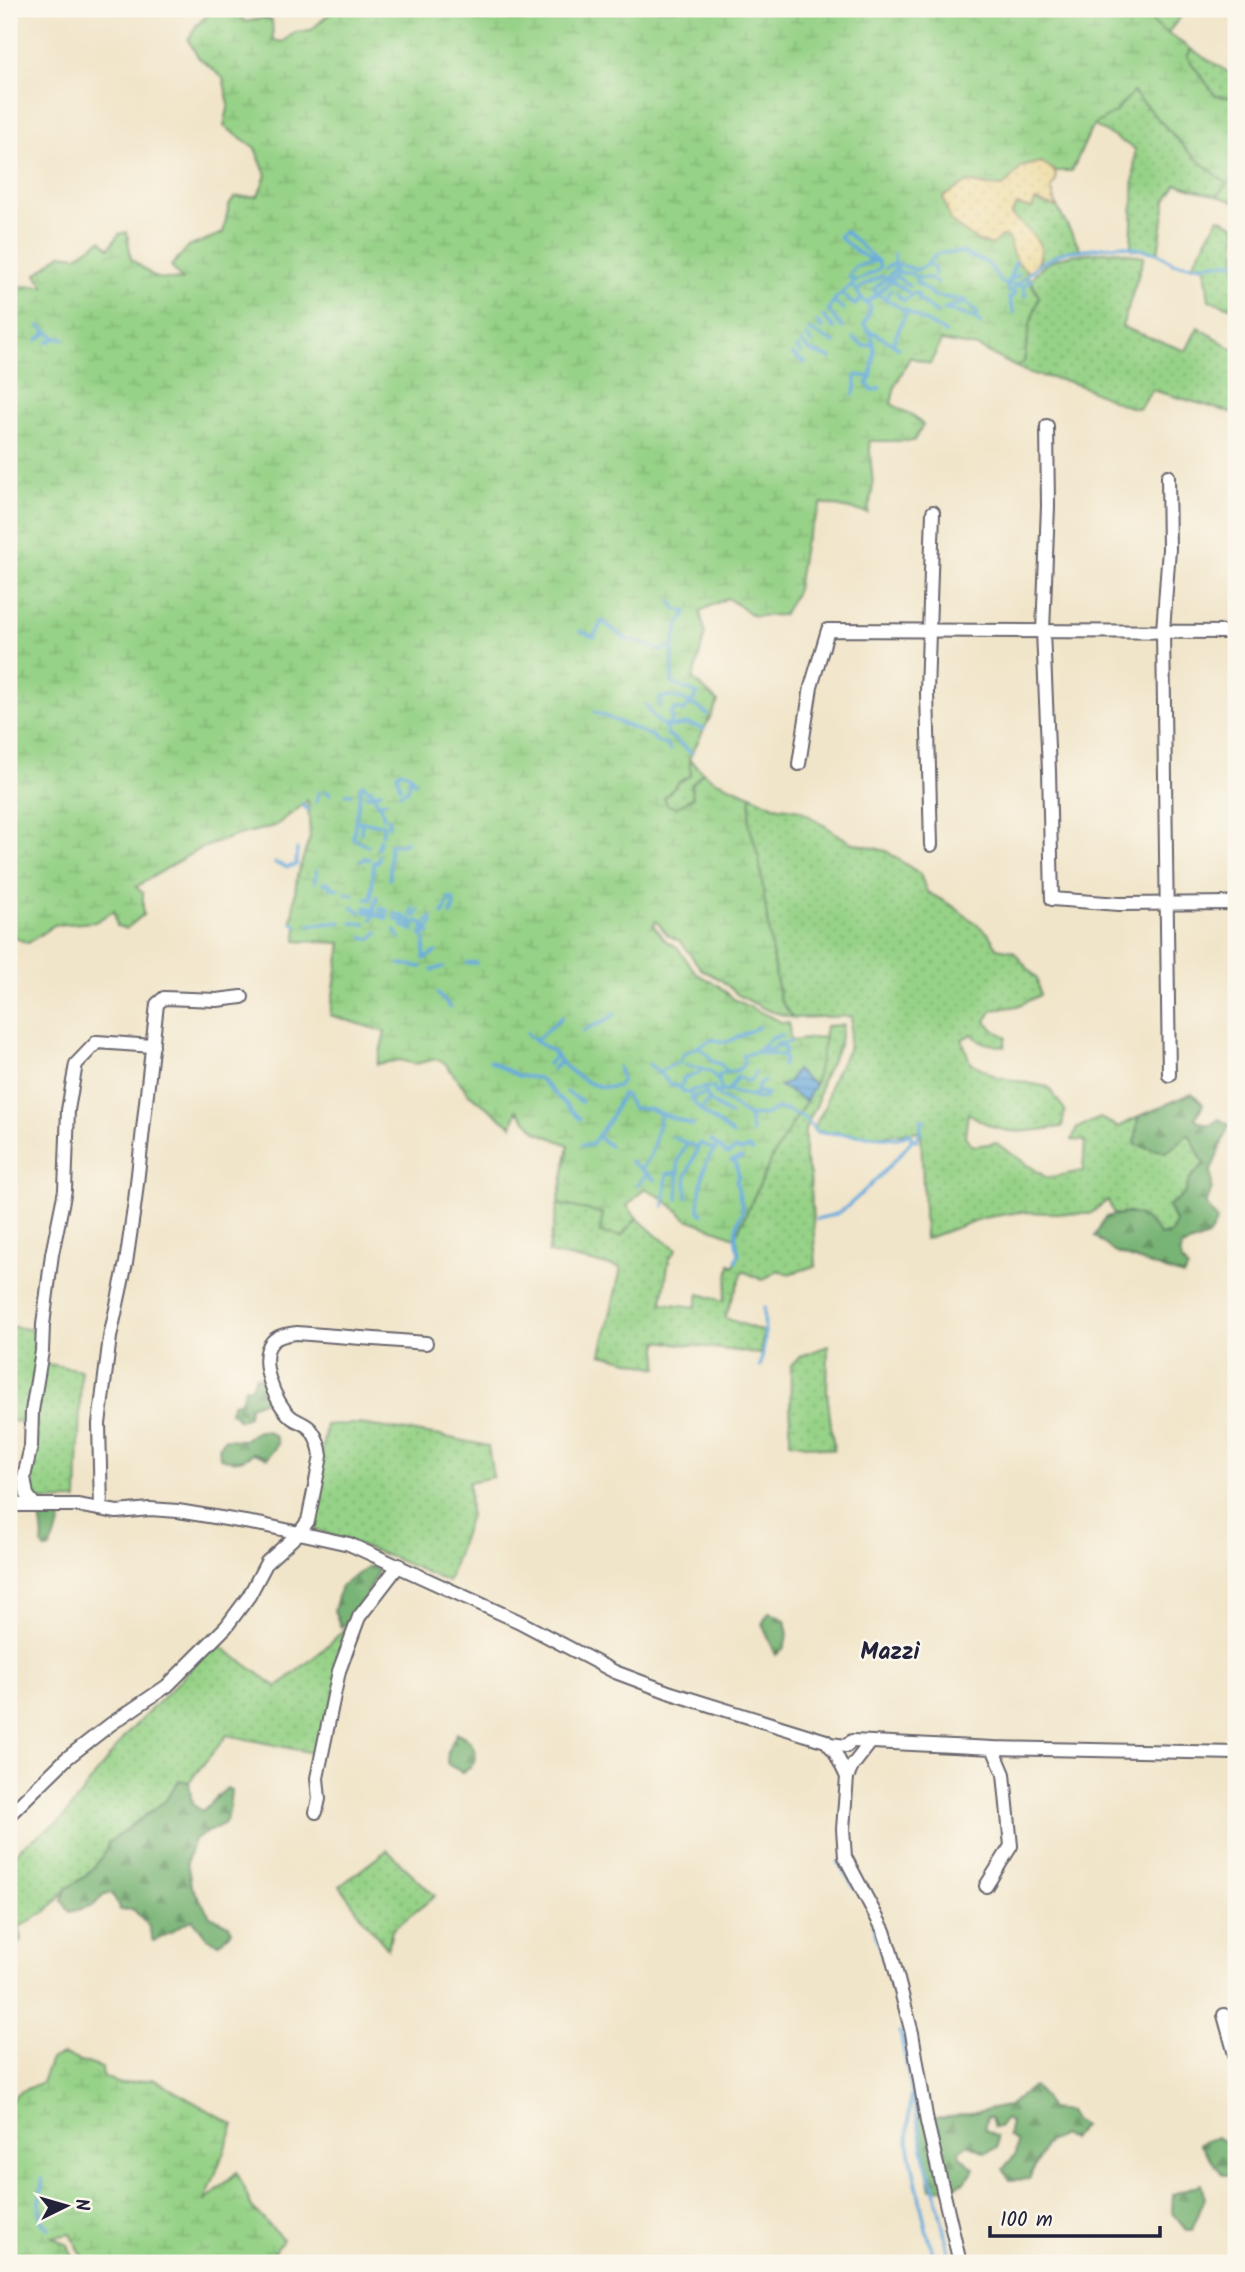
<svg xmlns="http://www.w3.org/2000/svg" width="1245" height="2272" font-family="Kalam,sans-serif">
<defs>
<pattern id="grass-dots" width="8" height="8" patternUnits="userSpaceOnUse" patternTransform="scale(1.75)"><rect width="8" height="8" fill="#96d287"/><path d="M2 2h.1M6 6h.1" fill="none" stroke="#81b475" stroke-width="1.8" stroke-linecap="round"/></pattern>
<pattern id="forest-firs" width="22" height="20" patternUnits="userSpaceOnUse" patternTransform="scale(1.75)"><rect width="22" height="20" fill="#78b474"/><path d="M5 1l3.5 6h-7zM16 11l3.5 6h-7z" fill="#629260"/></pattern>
<pattern id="wetland-marsh" width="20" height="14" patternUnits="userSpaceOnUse" patternTransform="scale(1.75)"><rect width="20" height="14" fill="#96d287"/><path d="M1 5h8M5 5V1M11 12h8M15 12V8" fill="none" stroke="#81b475"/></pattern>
<pattern id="sand-dots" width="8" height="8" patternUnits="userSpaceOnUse" patternTransform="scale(1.75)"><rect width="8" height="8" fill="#eeda9e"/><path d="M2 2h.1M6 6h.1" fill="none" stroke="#ccbb89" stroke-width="1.8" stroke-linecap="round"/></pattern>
<pattern id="water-rules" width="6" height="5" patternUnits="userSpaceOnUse" patternTransform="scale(1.75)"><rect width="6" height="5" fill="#69abdd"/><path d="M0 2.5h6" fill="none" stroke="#568bb4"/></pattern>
</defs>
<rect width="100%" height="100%" fill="#fbf7ec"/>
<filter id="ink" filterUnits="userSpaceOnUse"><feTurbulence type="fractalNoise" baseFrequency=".0143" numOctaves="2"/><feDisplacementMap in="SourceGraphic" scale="14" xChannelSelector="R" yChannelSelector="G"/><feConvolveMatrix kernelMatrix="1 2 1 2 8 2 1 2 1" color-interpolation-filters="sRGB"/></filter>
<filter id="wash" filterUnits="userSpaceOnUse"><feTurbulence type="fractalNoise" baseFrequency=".00686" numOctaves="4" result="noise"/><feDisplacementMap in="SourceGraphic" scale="28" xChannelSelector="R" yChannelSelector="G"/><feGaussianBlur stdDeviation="1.57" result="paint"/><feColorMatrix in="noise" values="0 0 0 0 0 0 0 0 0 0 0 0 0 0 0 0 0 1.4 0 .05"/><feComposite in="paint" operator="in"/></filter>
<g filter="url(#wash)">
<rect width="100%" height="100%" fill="#f1e5c9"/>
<!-- grass -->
<g fill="url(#grass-dots)" stroke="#5c7a61" stroke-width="2">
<path d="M1146 9H1187L1166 35 1155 25Z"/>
<path d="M1191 49 1236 77V101L1235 98 1216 96 1187 57Z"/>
<path d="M1133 91 1190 153 1228 184 1217 196 1177 184 1166 200 1158 253 1131 249 1135 149 1093 125 1114 113Z"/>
<path d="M1035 200 1057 207 1081 250 1063 252 1038 265 1042 251 1011 215 1017 205Z"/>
<path d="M1219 218 1236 226V309L1209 300 1205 267 1192 265Z"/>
<path d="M1118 251 1144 257 1122 327 1186 351 1198 327 1236 351V414L1152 390 1139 409C1115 405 1094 389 1070 382 1051 377 1034 377 1016 367L1024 361 1030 324 1039 297 1031 280C1047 251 1089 253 1118 251Z"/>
<path d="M689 759 703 772 691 785 693 797 676 808 667 805 664 798 679 782 691 775Z"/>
<path d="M751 795 774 806 800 810 850 842 886 851 920 874 927 892 953 906 988 933 997 948 1013 951 1037 979 1040 995 1018 1006 993 1010 986 1021 994 1030 1006 1037 1004 1047 981 1042 972 1034 962 1039 970 1062 997 1077 1048 1087 1065 1110 1062 1127C1020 1132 1005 1138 968 1113L965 1136 972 1146 996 1143 1047 1178 1083 1171 1085 1141 1072 1140 1077 1128 1100 1118 1119 1127 1138 1117 1135 1145 1167 1152 1189 1133 1204 1164 1190 1178 1185 1194 1168 1206 1176 1224 1170 1234H1159L1130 1212 1114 1215 1108 1200 1090 1214 1020 1212 983 1218 925 1239 921 1131 877 1136 816 1132 813 1129 825 1107 831 1082 848 1050 852 1016 793 1018 780 1000 749 824Z"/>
<path d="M843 1025 839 1046 822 1080 817 1104 805 1129V1159L810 1175 816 1266 788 1274 778 1270 763 1280 743 1271 725 1318 764 1332 760 1354 658 1341V1368L601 1354 621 1268 548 1253 558 1204 603 1213 600 1233 621 1236 637 1218 657 1236 677 1249 669 1259 662 1303 696 1307 699 1294 724 1301 730 1264 734 1266 739 1253 735 1237 772 1158 815 1084 826 1026Z"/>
<path d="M9 1326 39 1331 28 1422 9 1421Z"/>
<path d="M828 1346 827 1392 834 1450 790 1442 791 1365 801 1356Z"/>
<path d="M43 1363 81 1370 77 1500 37 1501 31 1496 28 1477Z"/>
<path d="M359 1424 441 1436 488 1446 493 1477 469 1482 470 1515 448 1582 391 1557 314 1529 310 1524 326 1425Z"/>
<path d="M354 1620 318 1754 227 1735 189 1782 179 1780 165 1801 108 1843 104 1856 87 1875 66 1890 47 1911 19 1927 22 1940 9 1952V1915L17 1908 9 1878V1860L23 1846 63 1818 125 1736 216 1643 277 1687 323 1650Z"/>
<path d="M387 1850 435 1896 392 1930 388 1949 366 1923 340 1886Z"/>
</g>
<!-- forest -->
<g fill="url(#forest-firs)" stroke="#4d6b58" stroke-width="2">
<path d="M1192 1093 1203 1104 1195 1119 1209 1126 1219 1119 1229 1125 1211 1171 1212 1188 1206 1204 1217 1221 1208 1237 1181 1247V1261L1188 1269 1183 1276 1114 1252 1095 1236 1105 1217C1134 1212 1141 1210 1159 1234H1170L1176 1223 1168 1206 1185 1194 1190 1178 1204 1164 1189 1134 1167 1152 1135 1145 1138 1117Z"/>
<path d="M256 1376 263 1379 266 1400 249 1406 248 1416 240 1420 230 1412 233 1403 241 1401 245 1387 250 1388Z"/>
<path d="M258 1431H266L275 1436 278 1444 267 1458 253 1453C244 1461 232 1462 220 1458L219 1447 224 1439 244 1440 252 1434Z"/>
<path d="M40 1509 59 1510C66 1525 52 1535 50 1549H44L42 1544C45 1533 39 1521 40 1509Z"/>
<path d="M369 1566 379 1569 367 1592 368 1599 356 1615 341 1627 334 1611 341 1586Z"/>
<path d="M769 1612 785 1620 788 1635 783 1650 776 1655 762 1624Z"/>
<path d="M457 1733C469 1738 474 1745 476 1758L470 1768 462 1772 447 1764 448 1750Z"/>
<path d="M180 1780 189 1782 192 1804 202 1811 227 1788 231 1790 229 1812 225 1823 194 1839 187 1862 191 1885 210 1916 229 1925 232 1931 219 1943 207 1938 193 1920C175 1925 170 1937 153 1941L148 1925 133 1909 120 1910 112 1893 104 1894 94 1905 70 1912 62 1901 66 1889 87 1875 103 1856 108 1843 165 1801Z"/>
<path d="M1033 2086 1044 2097 1050 2109 1068 2111 1073 2120 1083 2126 1072 2139 1061 2135 1045 2145 1029 2179 1010 2180 1003 2169 1015 2155 1017 2142 1008 2136 1011 2122 1005 2119 999 2127H994L991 2118 987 2117 984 2129 997 2136V2148L985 2152 968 2144 959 2151 962 2158 974 2168C965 2188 951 2188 931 2189L917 2118H943L1008 2106Z"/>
<path d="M1216 2137 1232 2146 1230 2175H1223L1199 2144Z"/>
<path d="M1201 2184 1205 2198 1192 2230H1186L1172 2213 1173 2194Z"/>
</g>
<!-- wetland -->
<g fill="url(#wetland-marsh)" stroke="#5c7a61" stroke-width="2">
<path d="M214 9H235L245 22 264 18 272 20 273 40 283 42 295 32 311 30 335 9H1145L1155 25 1191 49 1187 57 1216 96 1236 98V202L1217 196 1227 184 1190 153 1133 92 1114 113 1093 125 1072 171H1055L1041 162 1022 167 1003 187 987 186 968 182 1001 236 1009 238 1017 262 1029 273 1028 277 1039 297 1030 324 1024 362 1016 367 978 347 941 341 930 364 910 357 895 386 891 404 912 415 923 425 914 441H869L873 486 868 513 822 503 804 544 797 590 783 615 754 616 727 598 700 611 705 634 693 679 718 702 689 759 691 775 679 782 664 798 667 805 676 808 693 797 691 785 703 772 712 779 751 795 749 824 759 858 772 955 780 1000 793 1018 767 1010 738 995 721 980 701 969 681 942 668 935 656 921 653 925 666 941 677 947 697 974 719 986 735 1000 781 1022 789 1023 790 1041 825 1037 815 1084C803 1079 792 1079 781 1086L806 1101 772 1158 735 1237 687 1219 664 1199 645 1188 627 1206 637 1218 621 1236 600 1233 603 1213 558 1204 569 1145 537 1132 517 1110 512 1126 469 1094 444 1062 436 1059 415 1064 400 1060 377 1064 385 1032 330 1015 341 943 296 941 297 926 292 922 297 876 310 837 308 801 275 826 238 835 199 849 136 887 143 893V915L126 929 117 926 114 911 95 922 54 925 28 943 9 935V287L44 286 36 275 61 254 77 256 101 240 109 248 119 234 127 232 131 259 156 278 182 280 171 266 188 247 223 233 229 205 235 197 258 196 266 175 255 148 224 126 229 104 223 78 198 57 188 40 196 26Z"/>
<path d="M63 2055 102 2068 103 2076 120 2084 153 2079 234 2125 205 2201 237 2172 252 2208 283 2239 267 2263H89L84 2259 71 2234 52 2237 68 2245 75 2263H9V2104L16 2094 42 2082 51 2059Z"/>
</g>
<!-- sand -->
<path fill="url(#sand-dots)" stroke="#887e6c" stroke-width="2" d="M1041 162 1055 171 1056 181 1051 188 1057 207 1035 201 1032 209 1017 205 1011 215C1030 233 1057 248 1029 273 1016 262 1011 255 1009 238L1001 236 992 245 979 242 950 221 943 197 968 182 987 186 1003 187 1022 167Z"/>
<!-- water -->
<path fill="url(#water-rules)" stroke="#46668c" stroke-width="2" d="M796 1070 807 1080 815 1084 806 1101 780 1086 789 1081Z"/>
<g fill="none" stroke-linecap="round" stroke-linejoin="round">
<!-- stream -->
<g stroke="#69abdd" stroke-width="3.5">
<path d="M873 261 856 251 839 237 845 231 874 258"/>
<path d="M928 263 934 268 935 274"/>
<path d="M885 268 895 263 916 270 926 265 938 253 963 252C974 262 981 257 988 264 994 270 996 278 1003 283L1024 286 1031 280"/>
<path d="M898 272 913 274 917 278 916 282 935 296 964 300 978 314 975 318 981 324"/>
<path d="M896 276 909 286"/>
<path d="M917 278H930L937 283"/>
<path d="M893 280 886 279 874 289 876 294 946 333"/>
<path d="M1010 280 1019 274"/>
<path d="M856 281 876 271 880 267 877 260"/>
<path d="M892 282 908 292"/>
<path d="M851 285C860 293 860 300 871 307L864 325C878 337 874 360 871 377L856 375V387L853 395"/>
<path d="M1014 286V296L1009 298 1014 313"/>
<path d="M1016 286 1038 265 1063 252 1121 245 1158 253 1173 263 1192 265 1236 262"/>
<path d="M1024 286 1025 296"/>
<path d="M857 291C864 283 873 282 881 276L886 279 896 268"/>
<path d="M897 293 901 299 905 300 914 293 918 294 919 300 937 313"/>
<path d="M1009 293 1007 284 1016 262"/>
<path d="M841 294 855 305 860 300"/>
<path d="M886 298 891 290"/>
<path d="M966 302 944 309 975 318"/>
<path d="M834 303 844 309"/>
<path d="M866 303C876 296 891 282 898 272L895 263 894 254"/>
<path d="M823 316 834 328"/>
<path d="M817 322 823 329"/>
<path d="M40 326 56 338 64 339"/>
<path d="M843 328 828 310 836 298 856 281 849 277 855 267 877 260"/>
<path d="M809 330 835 343"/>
<path d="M871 331 899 348"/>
<path d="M806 335 812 343"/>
<path d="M853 338 864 346 873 344"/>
<path d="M37 340 48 332"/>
<path d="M47 342 56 338"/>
<path d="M801 342 812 352 831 358"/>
<path d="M893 343 907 310"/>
<path d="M797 347 801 353"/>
<path d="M792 354 805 363"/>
<path d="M871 377 867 384 873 391 880 388"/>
<path d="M671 601 677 610 687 611 679 625 673 645"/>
<path d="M580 631 594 637 602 621 627 640 637 641 661 651 673 645 672 683 698 694 684 711 675 709 670 714 673 719 666 727"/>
<path d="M645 704 656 720 666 727 667 734 692 753"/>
<path d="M660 707V698C677 694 693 703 707 714"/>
<path d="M595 712 652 736 658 743H665L670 750"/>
<path d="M666 727 689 724 704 729"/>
<path d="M363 784 368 790"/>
<path d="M361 786 353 838 368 846"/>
<path d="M371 788C374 800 383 806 384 818"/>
<path d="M400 788 397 774 401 771 411 775 415 783"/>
<path d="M326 791 330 794"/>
<path d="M346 794H351"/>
<path d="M399 794 408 790 410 777"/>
<path d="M366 796 381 792"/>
<path d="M316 802 319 792"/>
<path d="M302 804 307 809"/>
<path d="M380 804 387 801"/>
<path d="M355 821 384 825 382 835"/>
<path d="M389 826V818"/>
<path d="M361 833 362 822"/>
<path d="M378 849 380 840"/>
<path d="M361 861 365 858 369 859"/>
<path d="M275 863 287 867 296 865 297 849"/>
<path d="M390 879V844L398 845 406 842"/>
<path d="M315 882 316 870"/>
<path d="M323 883H330L329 887 338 889"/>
<path d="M346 893 354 895"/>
<path d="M366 899H371L374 862H378L379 856"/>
<path d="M352 907 361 912"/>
<path d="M365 907 375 910"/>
<path d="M380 908 388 911"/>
<path d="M365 911 386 918"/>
<path d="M380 912 388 916"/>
<path d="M395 914 405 917V922L415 927"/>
<path d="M443 914 450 898 453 900 454 905 451 914"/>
<path d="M411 915 413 908"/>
<path d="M415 917 419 910"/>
<path d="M372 919 377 897"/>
<path d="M395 919 402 921 403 926 414 931"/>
<path d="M409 919 415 923 419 921 430 933"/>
<path d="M292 922 297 926"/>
<path d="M352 923 366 924"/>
<path d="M310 925 341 922"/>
<path d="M395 930 400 938"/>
<path d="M420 935 427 922 432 917"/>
<path d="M363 937 371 939 378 932"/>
<path d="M423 937 433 922"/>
<path d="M425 940 424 959 436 952"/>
<path d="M467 963H476"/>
<path d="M399 964 422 967"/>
<path d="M432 970 443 967"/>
<path d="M437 993 450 1007"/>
<path d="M583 1031C594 1025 605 1023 615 1014"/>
<path d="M527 1033C535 1043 544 1045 553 1052 556 1054 557 1058 560 1061 575 1076 595 1092 618 1086L622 1079 618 1067"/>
<path d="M535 1041 562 1017"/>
<path d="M778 1044 786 1050 782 1056"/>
<path d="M698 1047 708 1055 712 1061 720 1064 728 1072 738 1070 744 1064 743 1055 757 1052 770 1039 782 1035"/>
<path d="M763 1048 771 1050 778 1044 790 1042"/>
<path d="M757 1052 782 1056 785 1059 783 1065"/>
<path d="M490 1061 518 1076 539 1078 580 1119"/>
<path d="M548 1064 556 1056"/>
<path d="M649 1064 671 1084 680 1087 683 1092 689 1093 693 1090 713 1087 716 1094 749 1116 763 1115 777 1109 786 1110 805 1118 816 1132 897 1138 910 1133 912 1139 916 1140 921 1131V1120H925"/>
<path d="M686 1065 710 1071 719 1082"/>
<path d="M553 1069 560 1061"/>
<path d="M657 1072 680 1062 683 1054 712 1040 727 1042 759 1027"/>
<path d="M680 1087 683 1083V1078L698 1074 701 1068"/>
<path d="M705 1088C705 1102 720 1108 731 1115"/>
<path d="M722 1091 719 1082V1075L728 1072"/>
<path d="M728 1091 737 1077 746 1081H751L755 1072"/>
<path d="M567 1092 582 1102"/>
<path d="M715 1092 728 1091 762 1099 768 1094"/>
<path d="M757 1092 758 1085 764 1081"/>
<path d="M750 1096 757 1092 768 1094"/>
<path d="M691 1097C700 1115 719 1122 733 1135"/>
<path d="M691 1097 705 1094"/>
<path d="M701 1110 709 1100"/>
<path d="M749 1116 752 1133"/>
<path d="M598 1137 610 1146"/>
<path d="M672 1137 687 1143"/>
<path d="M711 1140 727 1154 736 1149 741 1151 748 1148 752 1151"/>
<path d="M582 1145H591L610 1119 622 1094 627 1096 628 1102 633 1108 649 1109 693 1125"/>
<path d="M630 1161 655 1180"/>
<path d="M731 1161 742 1158"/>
<path d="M735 1161 739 1177 736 1180 743 1211C735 1226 733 1237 739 1253L736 1261"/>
<path d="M642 1169 651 1155 661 1114"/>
<path d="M638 1185 647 1173"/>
<path d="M687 1197 686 1176 700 1143 713 1149"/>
<path d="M678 1199V1160L687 1143 698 1148"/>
<path d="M664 1206 667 1174 679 1172"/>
<path d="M702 1214 699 1211C699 1193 702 1157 719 1146"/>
<path d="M817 1219C823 1217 832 1216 838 1213 851 1206 905 1152 912 1139"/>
<path d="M760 1367 765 1341 764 1307"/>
<path d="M838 1862 854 1887"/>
<path d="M872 1921 903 2026"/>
<path d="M900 2032 927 2168 934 2186 951 2263"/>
<path d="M904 2035 910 2064"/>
<path d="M910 2096 908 2143 926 2229 936 2263"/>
<path d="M42 2179V2188L39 2201 41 2222 49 2228"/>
</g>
</g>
</g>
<g filter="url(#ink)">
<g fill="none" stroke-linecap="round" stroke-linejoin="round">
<!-- minor casing -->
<g stroke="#6a666d" stroke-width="16">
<g id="minor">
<path d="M1047 426 1048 506 1043 631 1049 771 1052 899 1119 904 1236 903"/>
<path d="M1168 476 1169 549 1163 631 1169 1075"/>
<path d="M799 764 811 687 828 630 1236 632"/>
<path d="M931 845 927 692 933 512"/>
<path d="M9 1505H77L117 1512 150 1509 178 1511 263 1525 349 1544 518 1621 615 1672 671 1693 826 1741 835 1752 847 1777 843 1829 845 1857 884 1931 891 1953 912 2033 927 2122 960 2263"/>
<path d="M35 1505 27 1495 24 1477 31 1446 32 1411 42 1351 43 1325 52 1254 65 1190 68 1110 76 1064 97 1042 153 1046"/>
<path d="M101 1509 99 1424 110 1337 126 1263 135 1201 157 1004 164 998 217 1000 242 997"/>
<path d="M830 1744 846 1746 852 1741 993 1748 1236 1753"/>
<path d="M847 1777 853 1765 870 1743"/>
<path d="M316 1812 319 1799 317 1778 339 1671 359 1617 399 1565"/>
<path d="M9 1815 67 1758 111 1724 167 1686 226 1627 249 1596 267 1562 299 1533 308 1521 321 1456C320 1447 317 1438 312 1431 307 1423 296 1422 290 1416 275 1403 257 1359 272 1342 278 1335 289 1334 297 1333L426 1343"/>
<path d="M986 1886 1011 1846 1004 1774 993 1748"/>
<path d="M1224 2015 1236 2058"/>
</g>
</g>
<!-- minor -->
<use href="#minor" stroke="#fff" stroke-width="12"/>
</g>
</g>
<g text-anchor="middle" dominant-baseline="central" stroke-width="5" stroke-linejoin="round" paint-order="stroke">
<!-- quarter labels -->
<g font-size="24" font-weight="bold" fill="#22223b" stroke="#fbf7ec">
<text x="890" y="1652">Mazzi</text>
</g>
</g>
<!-- margin -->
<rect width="1245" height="2272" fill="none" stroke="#fbf7ec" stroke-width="35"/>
<!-- north arrow -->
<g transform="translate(66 2206) rotate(85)" stroke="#fbf7ec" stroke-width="5" paint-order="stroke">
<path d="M0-5L12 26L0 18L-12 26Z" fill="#22223b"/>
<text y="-10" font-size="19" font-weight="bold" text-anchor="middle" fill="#22223b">N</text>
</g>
<!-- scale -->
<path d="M990 2226v10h170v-10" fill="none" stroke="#22223b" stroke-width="3.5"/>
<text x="1000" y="2226" font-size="21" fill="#22223b" stroke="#fbf7ec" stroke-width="5" paint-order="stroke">100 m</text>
</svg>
